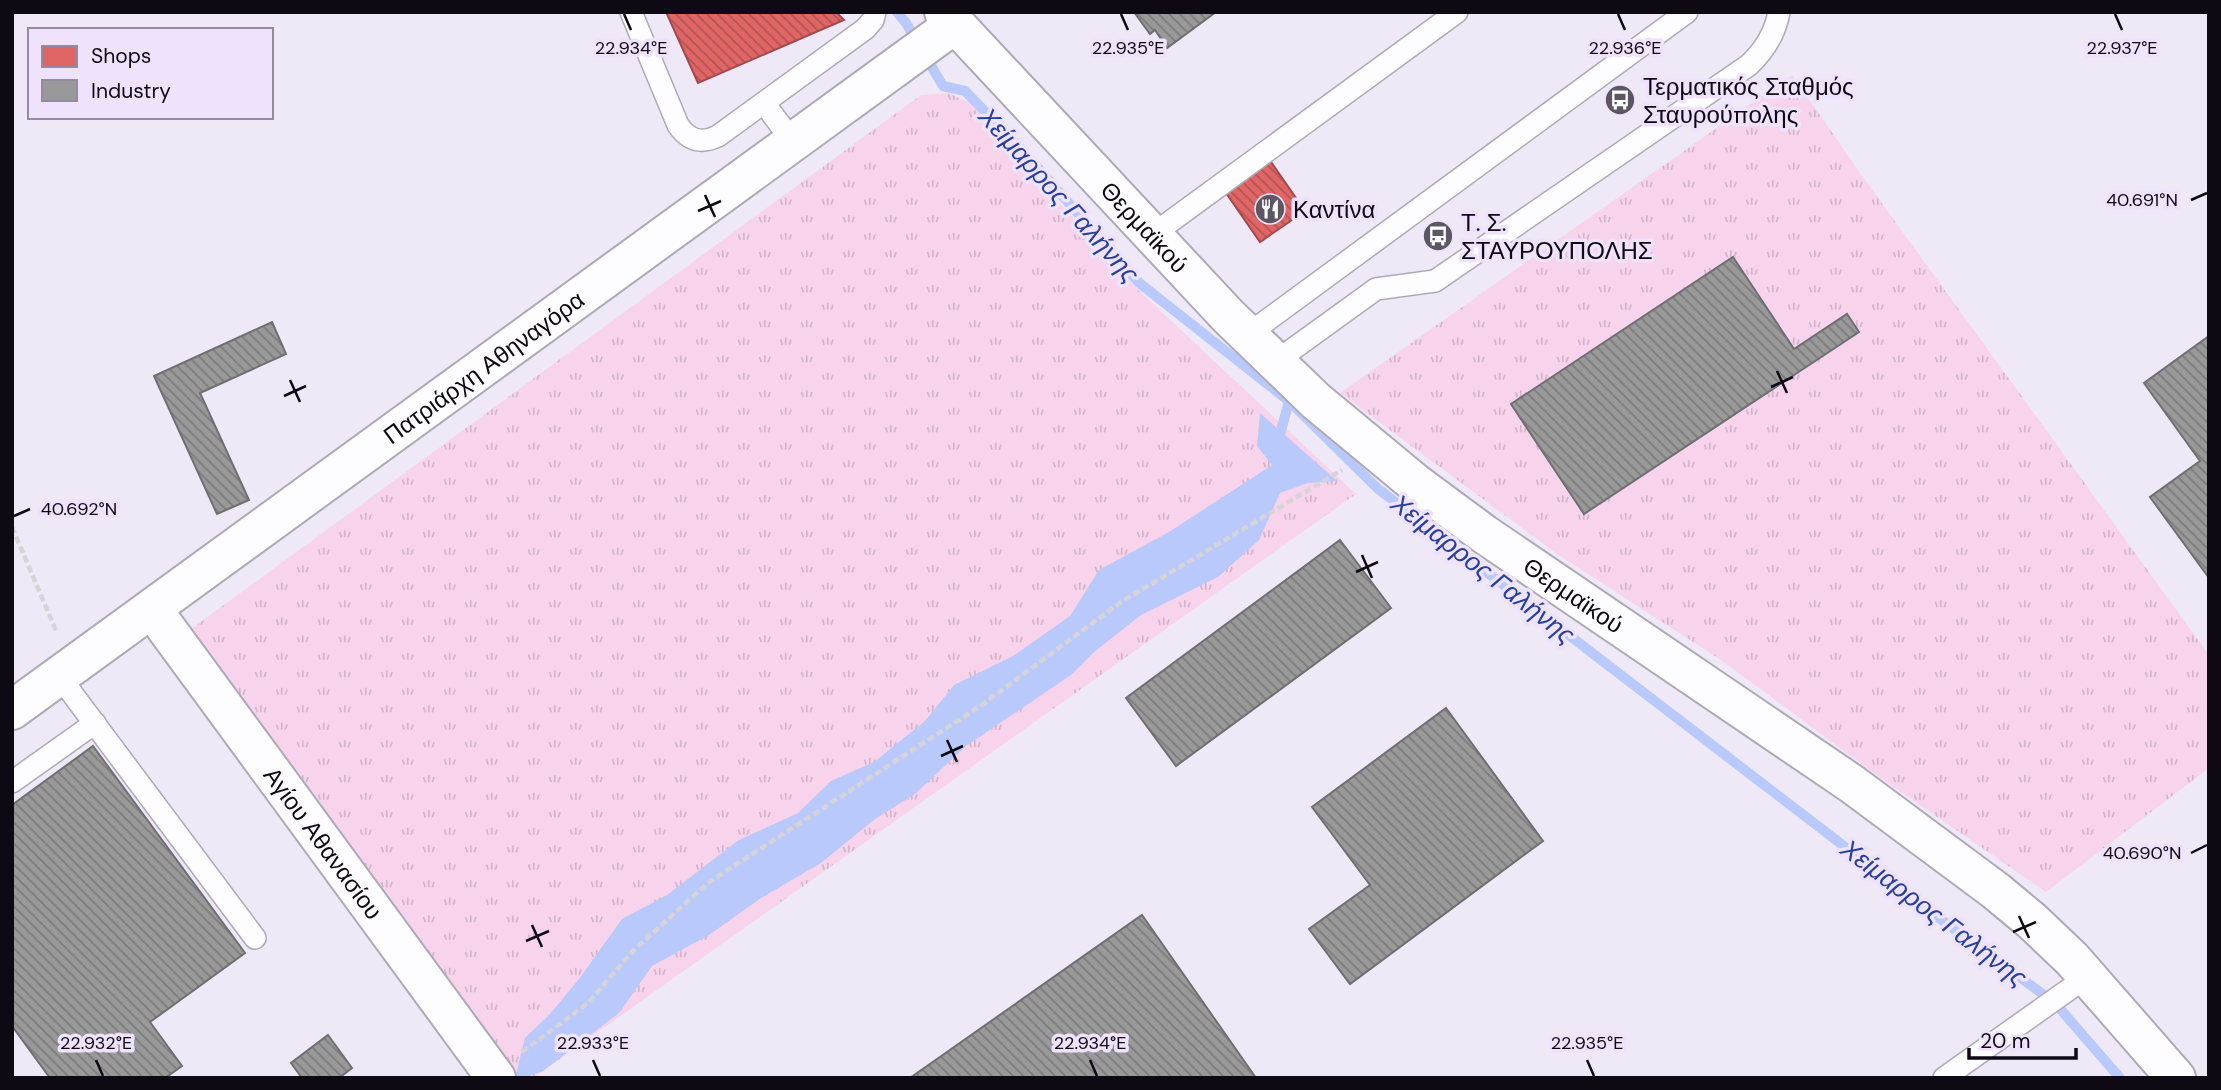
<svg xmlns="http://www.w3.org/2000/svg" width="2221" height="1090" font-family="'DM Sans',sans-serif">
<defs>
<pattern id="grass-tufts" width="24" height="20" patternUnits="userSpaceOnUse" patternTransform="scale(1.75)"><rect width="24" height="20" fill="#f7d4eb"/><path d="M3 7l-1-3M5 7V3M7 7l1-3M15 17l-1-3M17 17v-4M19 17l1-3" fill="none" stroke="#d3b5c9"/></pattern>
<pattern id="shops-back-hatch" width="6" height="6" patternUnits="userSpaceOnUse" patternTransform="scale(1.75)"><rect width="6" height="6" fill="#e06666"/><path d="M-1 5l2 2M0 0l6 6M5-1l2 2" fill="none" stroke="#b45253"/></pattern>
<pattern id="industry-back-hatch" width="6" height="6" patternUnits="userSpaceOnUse" patternTransform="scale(1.75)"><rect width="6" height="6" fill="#999"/><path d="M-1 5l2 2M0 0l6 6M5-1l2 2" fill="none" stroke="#7b7b7c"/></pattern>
</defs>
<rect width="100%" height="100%" fill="#efe8f7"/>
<!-- grass -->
<g fill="url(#grass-tufts)" fill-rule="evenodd">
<path d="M1792 75 1865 180 2209 655V768L2046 892 1878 776 1721 660 1557 554 1340 393ZM1733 257 1794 349 1847 314 1858 332 1584 514 1511 405Z"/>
<path d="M949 93 971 104 1135 287 1356 494 533 1078H520L187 632 921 95Z"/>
</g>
<!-- water -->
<path fill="#b9c9fb" d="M1260 413 1337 481 1308 483 1280 493 1259 540 1218 577 1141 615 1093 653 1071 675 966 746 915 794 875 819 821 863 761 898 709 935 652 966 619 1013 543 1071 523 1078H515L525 1038 550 1014 579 979 622 919 667 895 739 840 798 813 831 781 874 762 925 721 954 685 1013 656 1070 616 1099 570 1169 532 1272 465 1257 446Z"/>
<!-- shops -->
<g fill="url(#shops-back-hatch)" stroke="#a14a4d" stroke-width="2">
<path d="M666 12H836L844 20 698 83Z"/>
<path d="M1269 159 1305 211 1260 242 1224 190Z"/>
</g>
<!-- industry -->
<g fill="url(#industry-back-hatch)" stroke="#6f6e71" stroke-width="2">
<path d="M1134 12H1216L1167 48 1155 30 1150 34Z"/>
<path d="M1733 257 1794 349 1847 314 1859 332 1584 514 1511 404Z"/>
<path d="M272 322 286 354 200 393 249 500 217 514 154 376Z"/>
<path d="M2209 336V578L2150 497 2200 461 2144 383Z"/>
<path d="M1340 540 1391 608 1176 766 1126 698Z"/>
<path d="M1446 708 1543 841 1350 984 1309 929 1370 885 1312 807Z"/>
<path d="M93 746 245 953 150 1022 182 1066 165 1078H50L12 1026V805Z"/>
<path d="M1142 915 1256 1078H910Z"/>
<path d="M328 1035 352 1068 339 1078H302L291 1063Z"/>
</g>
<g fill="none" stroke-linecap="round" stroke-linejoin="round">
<!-- stream -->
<g stroke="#b9c9fb" stroke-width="10">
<path d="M897 12 906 23 943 86 965 91 1017 144 1138 282 1289 401 1377 488 1913 899 2055 1003 2120 1078"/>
<path d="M1277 446 1289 401"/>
</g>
<!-- lane casing -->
<g stroke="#afa9b6" stroke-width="24">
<g id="lane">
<path d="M631 12 678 125C689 141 701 144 718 136L865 29 873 20 875 12"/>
<path d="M764 103 793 142"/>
<path d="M1152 235 1457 12"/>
<path d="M1247 335 1687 12"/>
<path d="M1275 362 1376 289 1435 281 1749 65C1765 50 1775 34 1779 12"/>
<path d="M59 676 255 938"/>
<path d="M12 782 95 723"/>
<path d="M1944 1078 2088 976"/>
</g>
</g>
<!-- street casing -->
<g stroke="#afa9b6" stroke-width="42">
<g id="street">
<path id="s1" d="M152 609 496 1078"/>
</g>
</g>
<!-- secondary casing -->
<g stroke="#afa9b6" stroke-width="42">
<g id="secondary">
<path id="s2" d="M944 12 1228 316 1316 401 1415 483 1484 534 1852 784 1996 891 2032 921 2072 959 2176 1078"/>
<path id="s3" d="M12 710 955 24"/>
</g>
</g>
<!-- path -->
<g stroke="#d6d4d8" stroke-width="4.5" stroke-dasharray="7 3.5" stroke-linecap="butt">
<path d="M12 527 57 633"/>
<path d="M522 1052 588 1003 633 951 709 882 979 707 1121 602 1342 470"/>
</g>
<!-- lane -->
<use href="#lane" stroke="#fdfcfe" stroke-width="21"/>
<!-- street -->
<use href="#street" stroke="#fdfcfe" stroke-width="38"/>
<!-- secondary -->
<use href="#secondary" stroke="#fdfcfe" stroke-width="38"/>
</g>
<!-- ticks -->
<path fill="none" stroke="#0e0913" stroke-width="2.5" d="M624 14 631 30M1121 14 1128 30M1618 14 1625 30M2115 14 2122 30M705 195 715 217M2191 200 2207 193M698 211 721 201M1777 371 1787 393M290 380 300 402M1771 387 1793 377M284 396 306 386M14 516 30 509M1362 555 1372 578M1356 572 1378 562M947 740 957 762M941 756 963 746M2191 853 2207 845M2019 916 2029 938M532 925 542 947M2013 932 2036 922M526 941 549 931M96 1060 103 1076M593 1060 600 1076M1090 1060 1097 1076M1587 1060 1594 1076"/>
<!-- icons -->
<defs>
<g id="bus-disc" transform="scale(1.575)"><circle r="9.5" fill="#5d5763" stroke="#efe2fd"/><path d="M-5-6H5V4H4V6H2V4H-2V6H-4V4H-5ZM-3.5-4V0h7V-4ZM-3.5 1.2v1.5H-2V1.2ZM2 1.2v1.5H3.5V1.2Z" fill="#fff"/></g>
<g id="restaurant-disc" transform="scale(1.575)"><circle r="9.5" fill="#5d5763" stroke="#efe2fd"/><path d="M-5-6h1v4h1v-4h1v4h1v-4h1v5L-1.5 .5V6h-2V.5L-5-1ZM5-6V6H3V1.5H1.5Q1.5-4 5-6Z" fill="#fff"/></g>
</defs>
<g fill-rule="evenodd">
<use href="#bus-disc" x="1620" y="100"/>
<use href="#restaurant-disc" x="1270" y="209"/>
<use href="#bus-disc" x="1438" y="236"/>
</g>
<g text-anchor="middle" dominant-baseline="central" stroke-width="7" stroke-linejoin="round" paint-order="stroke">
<!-- poi labels -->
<g font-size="24" fill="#0e0913" stroke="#efe2fd" text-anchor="start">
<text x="1643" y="86">Τερματικός Σταθμός<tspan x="1643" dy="28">Σταυρούπολης</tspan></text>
<text x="1293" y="209">Καντίνα</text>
<text x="1461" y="222">Τ. Σ.<tspan x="1461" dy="28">ΣΤΑΥΡΟΥΠΟΛΗΣ</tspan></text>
</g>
<!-- street labels -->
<g font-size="24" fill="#0e0913" stroke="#efe2fd">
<text stroke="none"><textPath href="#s2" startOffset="294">Θερμαϊκού</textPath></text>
<text stroke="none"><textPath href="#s3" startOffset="583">Πατριάρχη Αθηναγόρα</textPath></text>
<text stroke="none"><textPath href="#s2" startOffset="861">Θερμαϊκού</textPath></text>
<text stroke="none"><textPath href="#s1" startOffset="290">Αγίου Αθανασίου</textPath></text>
</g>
<!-- water labels -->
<g font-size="26" font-style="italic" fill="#27409b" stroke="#efe2fd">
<text transform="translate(1059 195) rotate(48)">Χείμαρρος Γαλήνης</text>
<text transform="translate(1483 569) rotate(38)">Χείμαρρος Γαλήνης</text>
<text transform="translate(1934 913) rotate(37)">Χείμαρρος Γαλήνης</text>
</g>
</g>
<g font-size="18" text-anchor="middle" fill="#0e0913" stroke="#efe2fd" stroke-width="7" stroke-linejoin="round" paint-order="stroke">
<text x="631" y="54">22.934°E</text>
<text x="1128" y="54">22.935°E</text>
<text x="2122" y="54">22.937°E</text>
<text x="1625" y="54">22.936°E</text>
<text x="2142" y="206">40.691°N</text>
<text x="79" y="515">40.692°N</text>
<text x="2142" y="859">40.690°N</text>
<text x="96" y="1049">22.932°E</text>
<text x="593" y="1049">22.933°E</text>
<text x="1090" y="1049">22.934°E</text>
<text x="1587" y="1049">22.935°E</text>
</g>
<!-- border -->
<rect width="2221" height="1090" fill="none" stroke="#0e0913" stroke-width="28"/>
<!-- legend -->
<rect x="28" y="28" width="245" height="91" fill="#efe2fd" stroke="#958b9f" stroke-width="2"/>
<rect x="42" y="46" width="35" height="21" fill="#e06666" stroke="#958b9f" stroke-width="2"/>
<text x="91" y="63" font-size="21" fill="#0e0913">Shops</text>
<rect x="42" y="80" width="35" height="21" fill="#999999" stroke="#958b9f" stroke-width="2"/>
<text x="91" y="98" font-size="21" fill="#0e0913">Industry</text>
<!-- scale -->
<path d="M1969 1048v10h107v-10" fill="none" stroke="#0e0913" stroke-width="3.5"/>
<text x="1980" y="1048" font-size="21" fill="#0e0913" stroke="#efe2fd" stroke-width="5" paint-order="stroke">20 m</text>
</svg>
